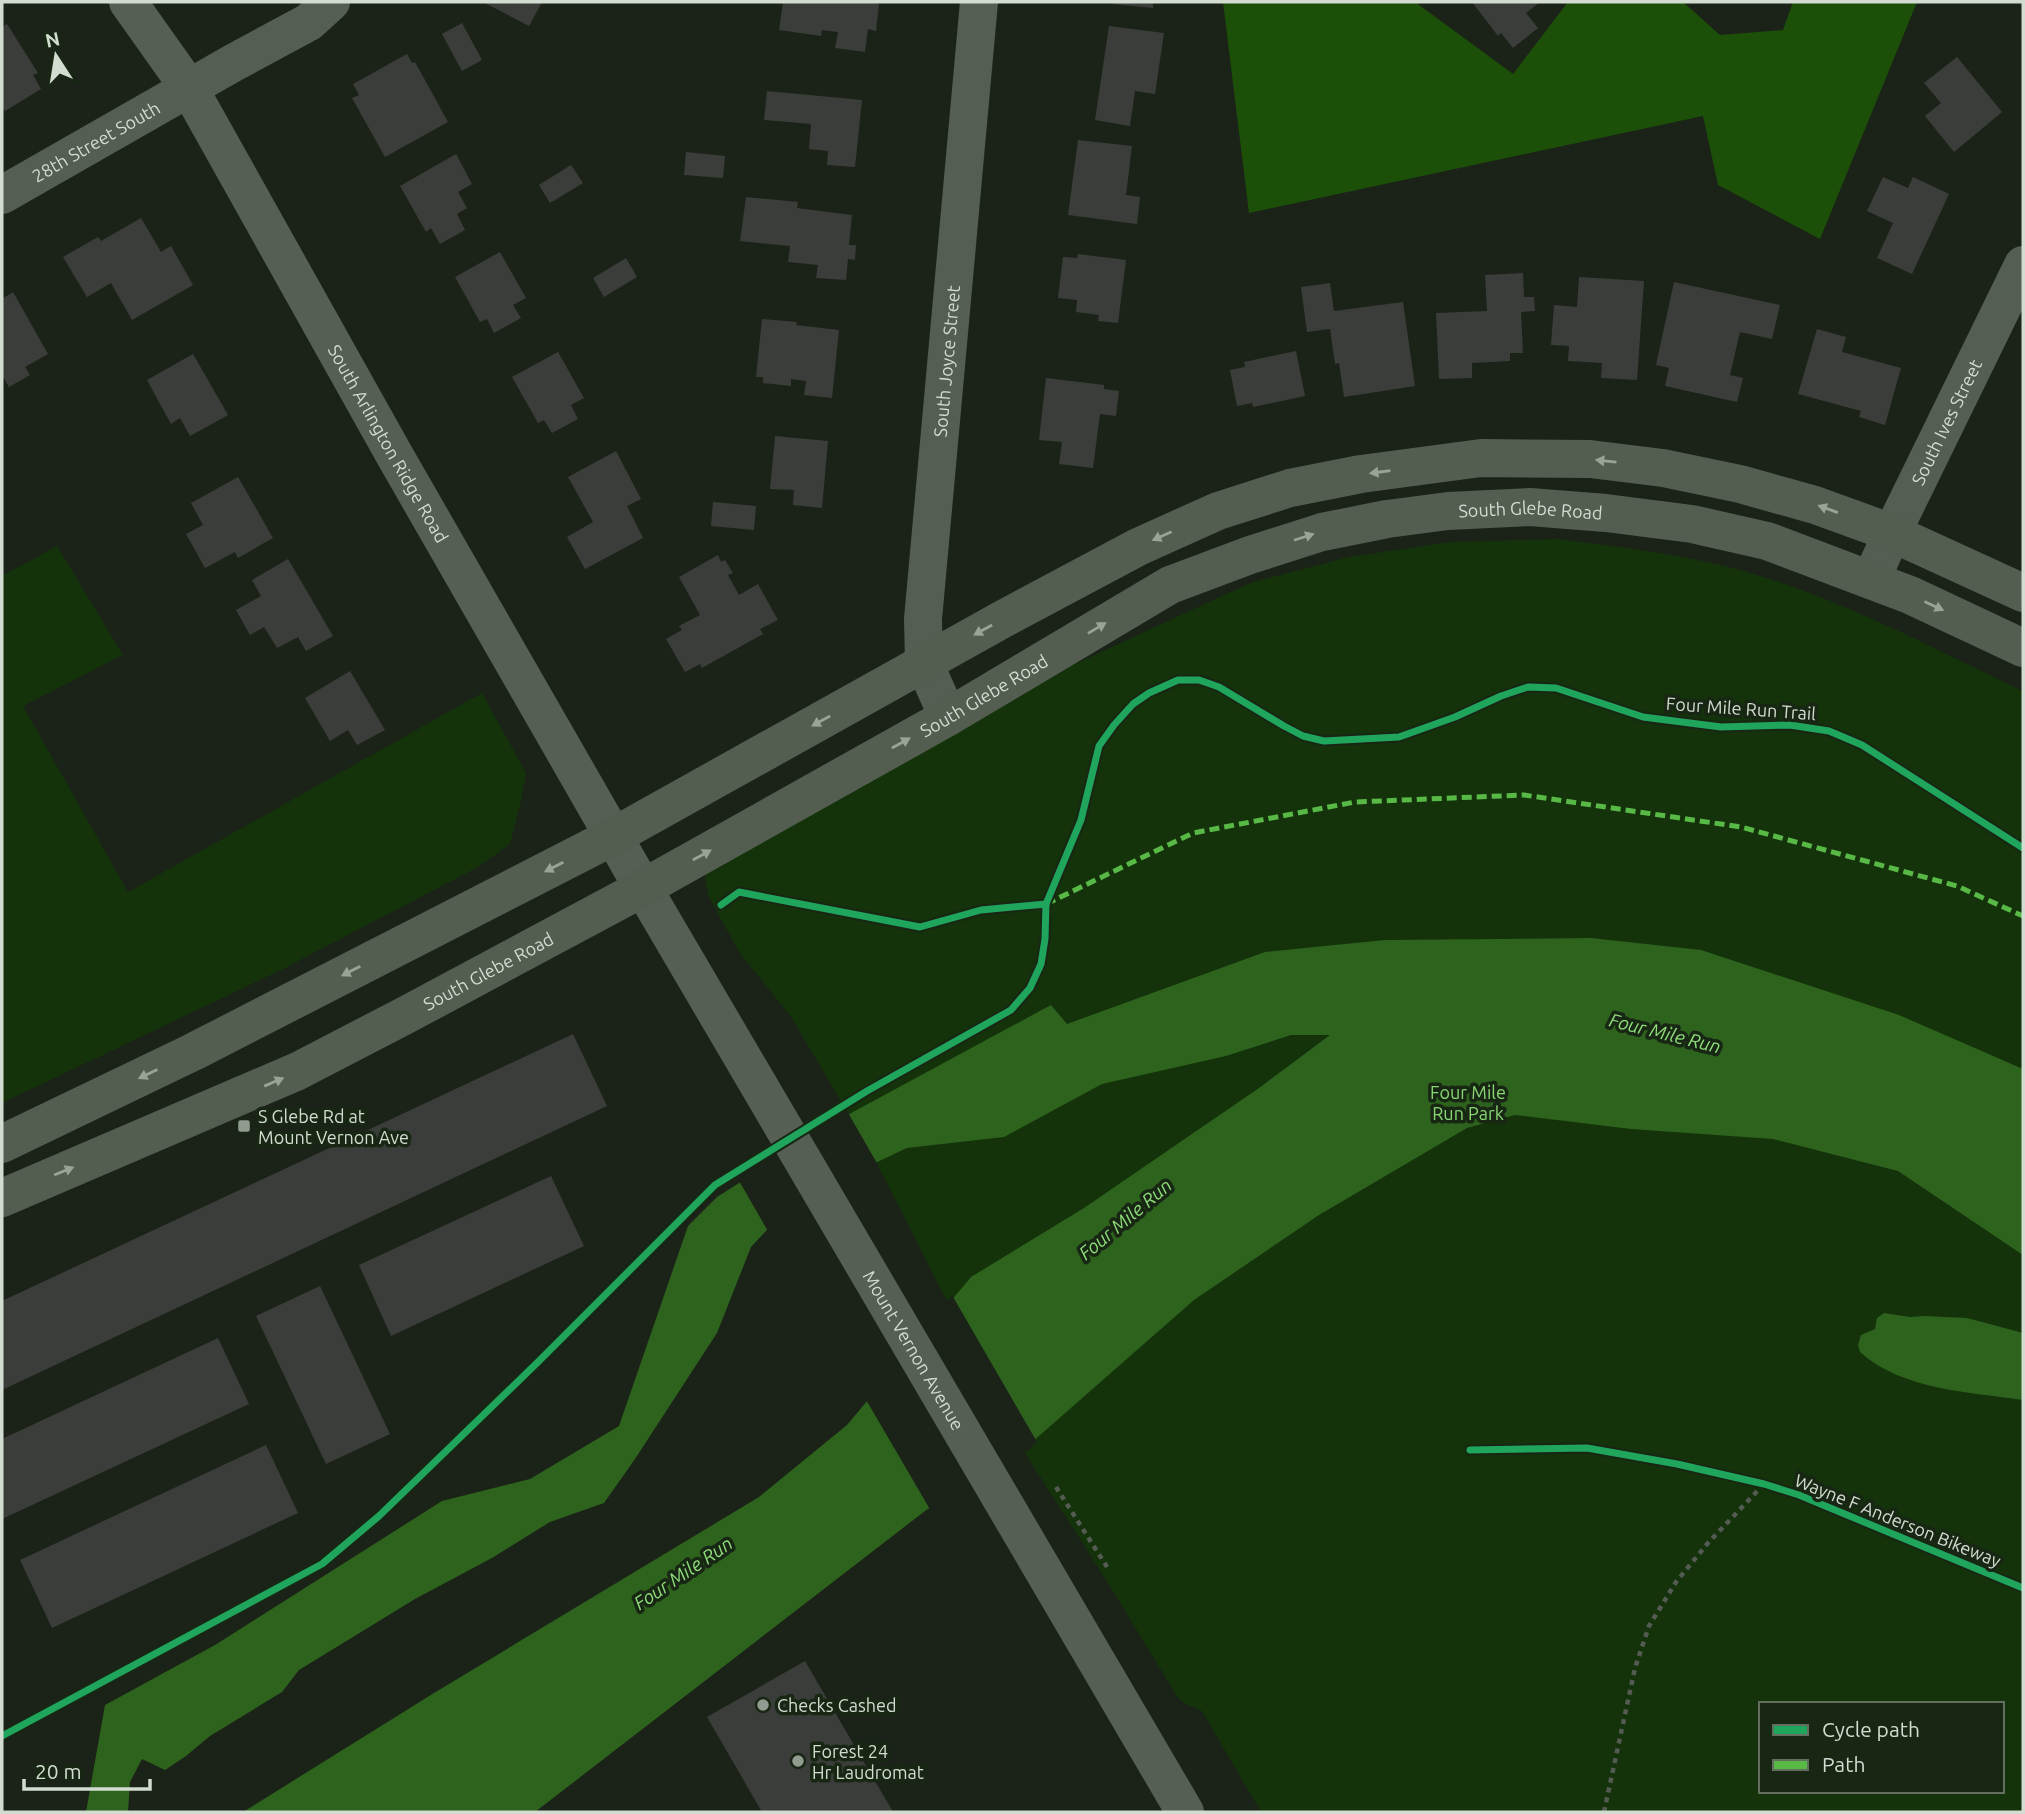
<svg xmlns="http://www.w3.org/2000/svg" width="2025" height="1814" font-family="Ubuntu,sans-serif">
<rect width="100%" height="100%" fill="#1b2318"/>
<!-- green -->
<g fill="#14330b" fill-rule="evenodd">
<path d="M1558 539C1621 547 1683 554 1743 571 1841 598 1932 648 2023 691V1812H1261L1202 1711 1188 1705 1178 1698 1110 1586 1023 1450 875 1160 792 1018 739 952 708 895 705 878 709 867 1058 672 1250 583 1349 557 1450 542ZM1761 1704H2002V1791H1761Z"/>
<path d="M57 546 123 655 23 706 128 892 482 693 526 773 520 806 510 844 478 867 281 970 2 1103V576Z"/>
</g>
<!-- forest -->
<path fill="#1c5008" d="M1223 2H1415L1513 74 1568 2H1683L1720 35 1783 30 1793 2H1917L1820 239 1718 185 1703 116 1249 213Z"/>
<!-- water -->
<g fill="#2d631d">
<path d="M1591 938 1701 950 1899 1015 2023 1069V1255L1898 1171 1773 1139 1631 1129 1515 1115 1467 1128 1319 1215 1194 1300 1023 1450 986 1471 925 1511 535 1812H243L434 1693 759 1497 847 1425 971 1277 1084 1208 1259 1088 1330 1035H1291L1226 1056 1102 1084 1004 1137 907 1148 794 1201 751 1247 717 1333 635 1459 604 1503 550 1522 492 1558 415 1599 299 1670 282 1692 210 1736 186 1756 165 1770 142 1759 130 1782 128 1812H86L105 1705 215 1645 442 1501 530 1479 619 1426 688 1226 717 1197 840 1119 1051 1005 1067 1024 1265 952 1385 940Z"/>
<path d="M1884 1313 1910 1317 1924 1316 1967 1318 2023 1333V1400C1969 1392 1902 1390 1860 1352L1858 1345 1861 1335 1875 1329 1877 1318Z"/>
</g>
<!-- pier -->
<g fill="#1b2318">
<path d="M847 1111 878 1165 796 1204 769 1233 738 1179Z"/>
<path d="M952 1295 1037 1442 1025 1453 987 1474 931 1511 865 1398Z"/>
</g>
<!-- building -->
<g fill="#3b3d3a">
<path d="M483 2H542L529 26Z"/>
<path d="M783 2H868L879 4 876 31 868 29 865 52 835 48 838 32 822 30 821 36 779 30Z"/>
<path d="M1114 2H1153V8L1113 4Z"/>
<path d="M1472 2H1540L1526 13 1538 28 1513 48 1501 33 1498 36Z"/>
<path d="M462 23 482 60 462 71 442 34Z"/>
<path d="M7 24 38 73 33 75 41 89 5 111 2 107V27Z"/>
<path d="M1109 26 1164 33 1155 94 1135 91 1130 126 1095 120Z"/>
<path d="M407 54 412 63 415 62 448 122 385 157 352 98 359 95 353 84Z"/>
<path d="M1957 57 2002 112 1954 152 1925 116 1941 103 1924 83Z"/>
<path d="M767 91 862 100 855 167 827 165 828 151 809 149 811 124 764 120Z"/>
<path d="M1078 140 1132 146 1126 195 1140 197 1137 224 1068 215Z"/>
<path d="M686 152 725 156 723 178 684 175Z"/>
<path d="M456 154 472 184 458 192 467 208 457 214 465 230 440 244 431 228 426 232 400 186Z"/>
<path d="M571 165 583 183 550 203 539 185Z"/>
<path d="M1883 177 1908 188 1913 177 1949 194 1912 274 1877 258 1893 223 1867 211Z"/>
<path d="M746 197 798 202 797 208 852 215 849 245H856L855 260 848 259 846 280 816 278 818 265 788 262 790 246 740 241Z"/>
<path d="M141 218 161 252 171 246 193 285 132 320 111 283 87 297 63 257 98 237 101 241Z"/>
<path d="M500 252 526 298 513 305 521 318 494 333 487 319 480 322 455 277Z"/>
<path d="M1078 254 1126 260 1118 323 1098 321 1099 315 1076 312 1077 300 1058 298 1063 257 1077 258Z"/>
<path d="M626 258 637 277 604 297 593 278Z"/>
<path d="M1523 273 1524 297H1534L1535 311 1521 312 1523 353H1510V361L1472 363V378L1439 379 1436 313 1487 311 1485 275Z"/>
<path d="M1579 277 1644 281 1637 380 1601 378 1602 363 1568 361 1569 346 1551 345 1554 305 1577 307Z"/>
<path d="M1674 282 1780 305 1772 339 1740 332 1730 375 1743 378 1737 402 1665 386 1669 368 1656 365Z"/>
<path d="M1330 283 1334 311 1403 302 1415 386 1344 397 1339 363 1335 364 1330 329 1307 332 1301 287Z"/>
<path d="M13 292 48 354 25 367 30 375 9 387 2 375V299Z"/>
<path d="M762 319 797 322 796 325 839 330 832 398 804 395 806 381 791 379V386L763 383V377H756Z"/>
<path d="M1817 329 1846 337 1842 352 1901 368 1885 425 1859 417 1861 411 1798 394Z"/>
<path d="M1296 351 1305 396 1253 407 1252 403 1237 406 1230 370 1245 367 1244 362Z"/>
<path d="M558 352 584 398 571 405 578 419 552 433 544 420 538 423 512 377Z"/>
<path d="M193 354 228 415 190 436 180 418 171 424 147 380Z"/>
<path d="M1046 378 1104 385V389L1119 391 1116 416 1100 414 1093 468 1059 464 1062 442 1039 440Z"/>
<path d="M775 436 828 441 822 508 793 505 794 490 770 489Z"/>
<path d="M616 451 641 499 627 506 643 538 585 569 567 537 593 522 568 477Z"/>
<path d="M238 477 273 538 238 558 235 552 205 568 186 534 203 525 191 503Z"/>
<path d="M713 502 756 506 754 530 711 526Z"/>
<path d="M718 555 721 562 725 560 733 573 728 575 739 595 758 584 778 620 760 629 763 634 702 668 700 664 685 672 666 639 682 630 679 626 700 615 679 577Z"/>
<path d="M288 559 333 636 306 651 298 637 277 648 264 627 250 635 236 610 261 596 252 580Z"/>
<path d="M350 671 385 730 357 745 348 730 330 741 305 698Z"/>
<path d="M573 1034 607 1106 2 1390V1301Z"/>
<path d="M551 1176 584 1246 391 1336 359 1265Z"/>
<path d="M320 1286 390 1434 326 1464 256 1316Z"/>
<path d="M218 1338 249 1404 2 1519V1439Z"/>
<path d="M266 1445 298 1513 52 1628 20 1560Z"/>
<path d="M805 1661 889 1805 893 1812H762L707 1717Z"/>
</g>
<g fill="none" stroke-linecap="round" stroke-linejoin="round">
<!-- path -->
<g stroke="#545b52" stroke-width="4.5" stroke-dasharray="5 5" stroke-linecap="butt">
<path d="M1056 1487 1109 1570"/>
<path d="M1604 1812 1635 1668 1649 1626 1676 1582 1708 1543 1764 1484"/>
</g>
<!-- street -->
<g stroke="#555e53" stroke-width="38">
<path id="s1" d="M2 195 233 63 309 22 331 2"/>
<path id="s2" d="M1871 580 1892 533 2023 265"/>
<path id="s3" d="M948 717 924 663 923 619 979 2"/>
</g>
<!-- secondary -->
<path stroke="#565f54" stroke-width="38" id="s4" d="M128 2 189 88 395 456 643 888 1185 1812"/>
<!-- primary -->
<g stroke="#535e50" stroke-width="38">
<path d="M2 1144 193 1052 614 836 1003 619 1138 547 1218 511 1290 488 1361 474 1481 458 1590 459 1663 468 1740 484 1815 505 1892 533 2023 593"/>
<path id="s5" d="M2 1198 298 1071 404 1016 643 888 948 717 1170 585 1250 555 1322 532 1387 519 1448 511 1530 507 1606 513 1692 524 1767 541 1910 595 2023 648"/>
</g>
<!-- quiet -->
<path stroke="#58b947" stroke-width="5" stroke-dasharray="10 5" stroke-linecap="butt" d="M1046 904 1193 833 1355 802 1524 795 1741 827 1957 886 2023 916"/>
<!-- cycleway casing -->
<g stroke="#182714" stroke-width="11">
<g id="cycleway">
<path d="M721 905 739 892 920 927 981 910 1046 904"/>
<path d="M1470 1450 1587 1448 1677 1464 1764 1484 1799 1495 2023 1588"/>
<path d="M2 1736 322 1564 379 1516 538 1362 715 1185 867 1091 1011 1010 1030 988 1041 964 1045 939 1046 904 1081 820 1099 746 1114 725 1133 704 1149 693 1178 680H1199L1219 687 1284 726 1303 736 1324 741 1399 737 1455 717 1501 696 1528 687 1556 688 1643 717 1721 727 1790 725 1829 731 1862 745 2023 848"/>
</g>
</g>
<!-- cycleway -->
<use href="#cycleway" stroke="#20a55d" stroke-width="7"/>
</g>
<!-- one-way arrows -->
<defs><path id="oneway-solid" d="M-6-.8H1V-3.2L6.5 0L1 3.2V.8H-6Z" transform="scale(1.75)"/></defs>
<g fill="#99a396">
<use href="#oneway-solid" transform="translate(1606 461) rotate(-174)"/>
<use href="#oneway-solid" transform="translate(1380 472) rotate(172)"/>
<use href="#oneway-solid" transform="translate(1828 509) rotate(-160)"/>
<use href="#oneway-solid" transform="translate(1162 536) rotate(156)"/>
<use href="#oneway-solid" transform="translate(1304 537) rotate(-18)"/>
<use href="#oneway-solid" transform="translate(1934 606) rotate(25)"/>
<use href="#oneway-solid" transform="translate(1097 628) rotate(-31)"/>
<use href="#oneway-solid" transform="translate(983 630) rotate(151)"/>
<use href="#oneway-solid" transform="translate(821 721) rotate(151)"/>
<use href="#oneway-solid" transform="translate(901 743) rotate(-29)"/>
<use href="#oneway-solid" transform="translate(702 855) rotate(-29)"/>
<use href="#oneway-solid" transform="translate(554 867) rotate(153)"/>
<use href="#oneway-solid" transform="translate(351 971) rotate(153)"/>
<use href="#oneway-solid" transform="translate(148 1074) rotate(154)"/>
<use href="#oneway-solid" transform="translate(274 1082) rotate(-23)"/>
<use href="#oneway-solid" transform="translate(64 1171) rotate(-22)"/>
</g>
<!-- markers -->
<g fill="#929b90" stroke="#182714" stroke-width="2.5">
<rect x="237" y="1119" width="14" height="14" rx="3.5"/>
<circle cx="763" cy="1705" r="7"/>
<circle cx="798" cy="1761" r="7"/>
</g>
<g text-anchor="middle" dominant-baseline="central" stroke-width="7" stroke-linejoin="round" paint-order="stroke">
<!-- street labels -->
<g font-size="18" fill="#d2dcd0" stroke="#182714">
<text stroke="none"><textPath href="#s1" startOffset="108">28th Street South</textPath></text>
<text stroke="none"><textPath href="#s3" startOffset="362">South Joyce Street</textPath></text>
<text stroke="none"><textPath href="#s2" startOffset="175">South Ives Street</textPath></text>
<text stroke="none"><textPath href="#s4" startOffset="513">South Arlington Ridge Road</textPath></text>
<text stroke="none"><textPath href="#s5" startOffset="1692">South Glebe Road</textPath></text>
<text stroke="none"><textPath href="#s5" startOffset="1104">South Glebe Road</textPath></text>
<text transform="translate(1741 708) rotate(4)">Four Mile Run Trail</text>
<text stroke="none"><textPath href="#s5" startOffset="537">South Glebe Road</textPath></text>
<text stroke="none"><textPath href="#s4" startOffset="1561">Mount Vernon Avenue</textPath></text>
<text transform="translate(1898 1520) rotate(22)">Wayne F Anderson Bikeway</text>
</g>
<!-- park labels -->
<g font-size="18" fill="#87d573" stroke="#182714">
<text x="1468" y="1092">Four Mile<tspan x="1468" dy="21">Run Park</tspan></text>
</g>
<!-- poi labels -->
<g font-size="18" fill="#d2dcd0" stroke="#182714" text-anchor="start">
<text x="258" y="1116">S Glebe Rd at<tspan x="258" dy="21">Mount Vernon Ave</tspan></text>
<text x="777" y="1705">Checks Cashed</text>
<text x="812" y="1751">Forest 24<tspan x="812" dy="21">Hr Laudromat</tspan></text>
</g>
<!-- water labels -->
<g font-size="19" font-style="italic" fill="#8edc7a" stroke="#182714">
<text transform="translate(1665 1033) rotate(14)">Four Mile Run</text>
<text transform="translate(1125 1219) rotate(-40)">Four Mile Run</text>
<text transform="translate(683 1573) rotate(-34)">Four Mile Run</text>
</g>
</g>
<!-- border -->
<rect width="2025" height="1814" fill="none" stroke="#d2dcd0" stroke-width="7"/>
<!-- legend -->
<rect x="1759" y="1702" width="245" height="91" fill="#182714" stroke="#626f5f" stroke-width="2"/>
<rect x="1773" y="1725" width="35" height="10" fill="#20a55d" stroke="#626f5f" stroke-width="2"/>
<text x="1822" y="1737" font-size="21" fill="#d2dcd0">Cycle path</text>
<rect x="1773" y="1760" width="35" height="10" fill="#58b947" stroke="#626f5f" stroke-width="2"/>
<text x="1822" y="1772" font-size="21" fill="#d2dcd0">Path</text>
<!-- north arrow -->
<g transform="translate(56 56) rotate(348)" stroke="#182714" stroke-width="5" paint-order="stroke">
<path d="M0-5L12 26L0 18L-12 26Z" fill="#d2dcd0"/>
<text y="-10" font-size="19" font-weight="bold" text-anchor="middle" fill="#d2dcd0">N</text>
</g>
<!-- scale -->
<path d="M24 1779v10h126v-10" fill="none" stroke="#d2dcd0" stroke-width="3.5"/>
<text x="35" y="1779" font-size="21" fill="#d2dcd0" stroke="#182714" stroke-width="5" paint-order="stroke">20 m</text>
</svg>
